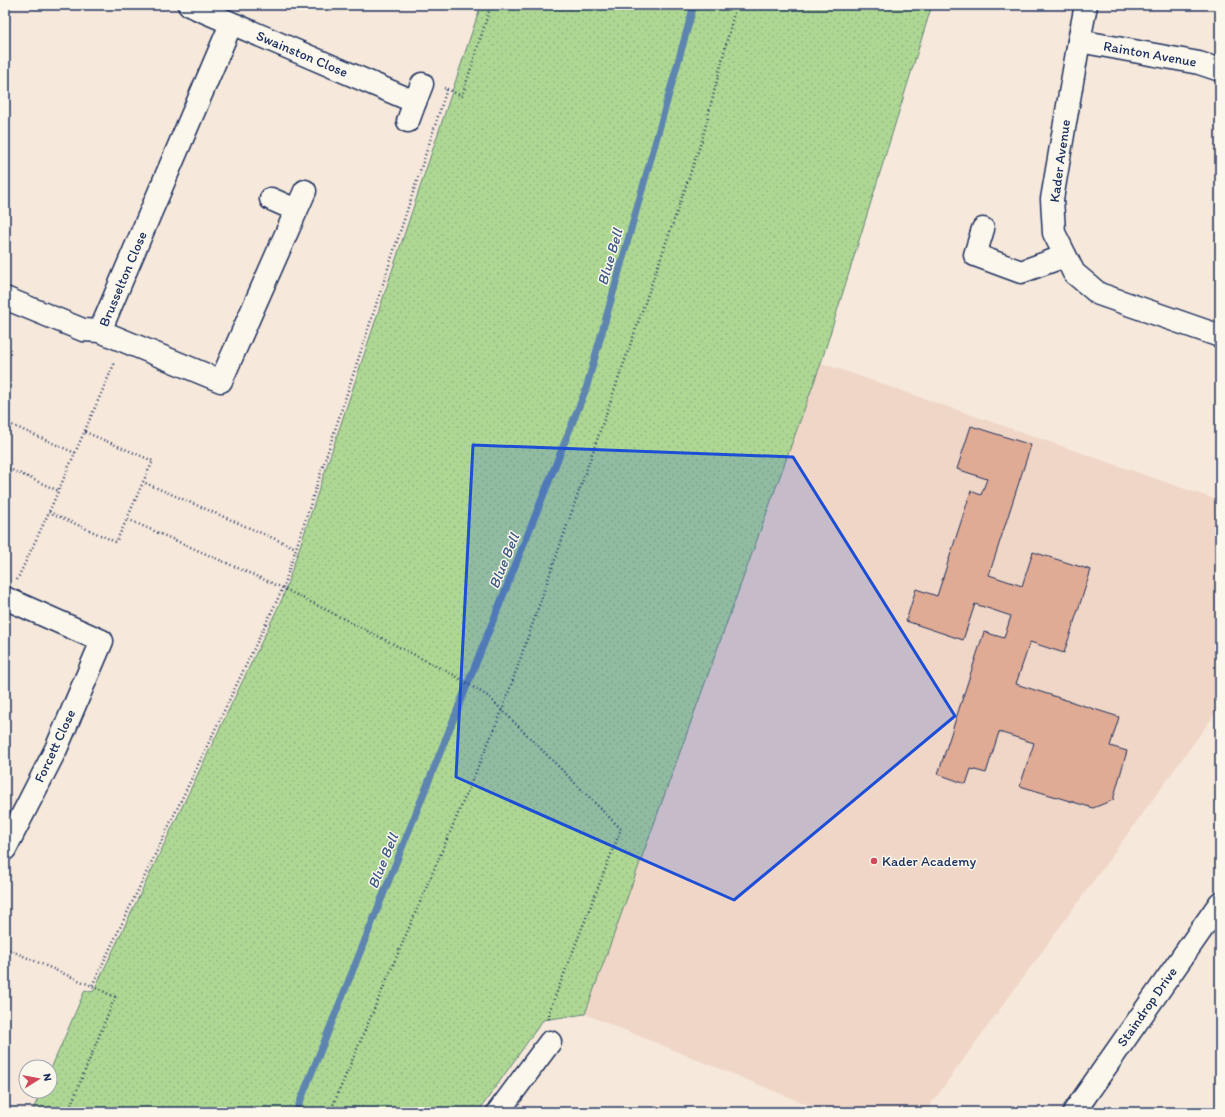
<svg xmlns="http://www.w3.org/2000/svg" width="1225" height="1117" font-family="Itim,sans-serif">
<defs>
<pattern id="grass-dots" width="8" height="8" patternUnits="userSpaceOnUse"><rect width="8" height="8" fill="#aed794"/><path d="M2 2h.1M6 6h.1" fill="none" stroke="#95b982" stroke-width="1.8" stroke-linecap="round"/></pattern>
</defs>
<rect width="100%" height="100%" fill="#f6e8db"/>
<filter id="ink" filterUnits="userSpaceOnUse"><feTurbulence type="fractalNoise" baseFrequency=".025" numOctaves="2"/><feDisplacementMap in="SourceGraphic" scale="8" xChannelSelector="R" yChannelSelector="G"/><feConvolveMatrix kernelMatrix="1 2 1 2 8 2 1 2 1" color-interpolation-filters="sRGB"/></filter>
<g filter="url(#ink)">
<!-- built -->
<path fill="#efd6c6" d="M821 363 1220 501V707L925 1112H826L585 1014Z"/>
<!-- grass -->
<path fill="url(#grass-dots)" stroke="#648379" d="M481 5H932L821 363 585 1014 543 1020 478 1112H32L41 1091H50V1071L85 990 93 992 283 597Z"/>
<g fill="none" stroke-linecap="round" stroke-linejoin="round">
<!-- stream -->
<path stroke="#5d85b0" stroke-width="7" d="M296 1112 586 389 694 5"/>
</g>
<!-- building -->
<path fill="#e0ab95" stroke="#1b2f5e" d="M971 426 1031 445 989 575 1022 586 1033 552 1091 570 1064 653 1030 642 1016 684 1119 717 1110 746 1127 751 1113 800 1093 808 1020 786 1034 743 999 732 986 773 971 769 966 784 938 774 984 632 1004 638 1011 616 975 604 963 640 906 621 916 589 937 596 971 491 981 495 987 479 957 469Z"/>
<g fill="none" stroke-linecap="round" stroke-linejoin="round">
<!-- minor casing -->
<g stroke="#1b2f5e" stroke-width="25">
<g id="minor">
<path d="M189 5 415 102 422 84"/>
<path d="M1086 5 1079 41 1052 199 1054 233 1074 273 1099 294 1220 336"/>
<path d="M231 24 100 331 221 381 305 191"/>
<path d="M1079 41 1199 63 1220 70"/>
<path d="M408 121 415 102"/>
<path d="M271 199 296 210"/>
<path d="M983 229 975 255 1021 272 1065 256"/>
<path d="M5 298 83 330 100 331"/>
<path d="M5 598 102 641 56 749 5 849"/>
<path d="M498 1112 550 1042"/>
<path d="M1074 1112 1220 903"/>
</g>
</g>
<!-- path -->
<g stroke="#1b2f5e" stroke-width="2.5" stroke-dasharray="1 3" stroke-linecap="butt">
<path d="M447 89 462 96 491 5"/>
<path d="M5 422 75 453"/>
<path d="M85 432 153 461 143 482 296 548"/>
<path d="M5 467 59 491"/>
<path d="M49 512 116 542 127 519 283 588 454 675 489 697 621 829 549 1012V1021"/>
<path d="M127 519 143 482"/>
<path d="M17 580 49 512 115 362"/>
<path d="M5 948 92 986 283 588 447 89 444 88"/>
<path d="M68 1112 115 997 92 986"/>
<path d="M330 1112 502 711 702 140 736 5"/>
</g>
<!-- minor -->
<use href="#minor" stroke="#fbf7ec" stroke-width="22"/>
</g>
</g>
<!-- marked area -->
<path fill="#1d4ed8" fill-opacity="0.2" stroke="#1d4ed8" stroke-width="3" stroke-linejoin="round" d="M473 445 793 457 955 716 734 900 456 777Z"/>
<!-- markers -->
<circle fill="#d1495b" stroke="#fbf7ec" stroke-width="1.5" cx="874" cy="861" r="4"/>
<g text-anchor="middle" dominant-baseline="central" stroke-width="3" stroke-linejoin="round" paint-order="stroke">
<!-- street labels -->
<g font-size="14" fill="#1b2f5e" stroke="#fbf7ec">
<text transform="translate(302 54) rotate(23)">Swainston Close</text>
<text transform="translate(1150 54) rotate(10)">Rainton Avenue</text>
<text transform="translate(1060 161) rotate(-82)">Kader Avenue</text>
<text transform="translate(123 279) rotate(-67)">Brusselton Close</text>
<text transform="translate(55 746) rotate(-65)">Forcett Close</text>
<text transform="translate(1147 1007) rotate(-55)">Staindrop Drive</text>
</g>
<!-- poi labels -->
<g font-size="14" fill="#1b2f5e" stroke="#fbf7ec" text-anchor="start">
<text x="882" y="861">Kader Academy</text>
</g>
<!-- water labels -->
<g font-size="15" font-style="italic" fill="#3c5a87" stroke="#fbf7ec">
<text transform="translate(610 257) rotate(-74)">Blue Bell</text>
<text transform="translate(504 561) rotate(-68)">Blue Bell</text>
<text transform="translate(383 861) rotate(-68)">Blue Bell</text>
</g>
</g>
<!-- margin -->
<rect width="1225" height="1117" fill="none" stroke="#fbf7ec" stroke-width="20"/>
<rect x="10" y="10" width="1205" height="1097" fill="none" stroke="#1b2f5e" stroke-width="1.5" filter="url(#ink)"/>
<!-- north arrow -->
<g transform="translate(38 1079) rotate(79)"><circle r="19" fill="#fbf7ec" stroke="#a1a7b3"/>
<path d="M0-3L7 15L0 10L-7 15Z" fill="#d1495b"/>
<text y="-6" font-size="11" font-weight="bold" text-anchor="middle" fill="#1b2f5e">N</text>
</g>
</svg>
